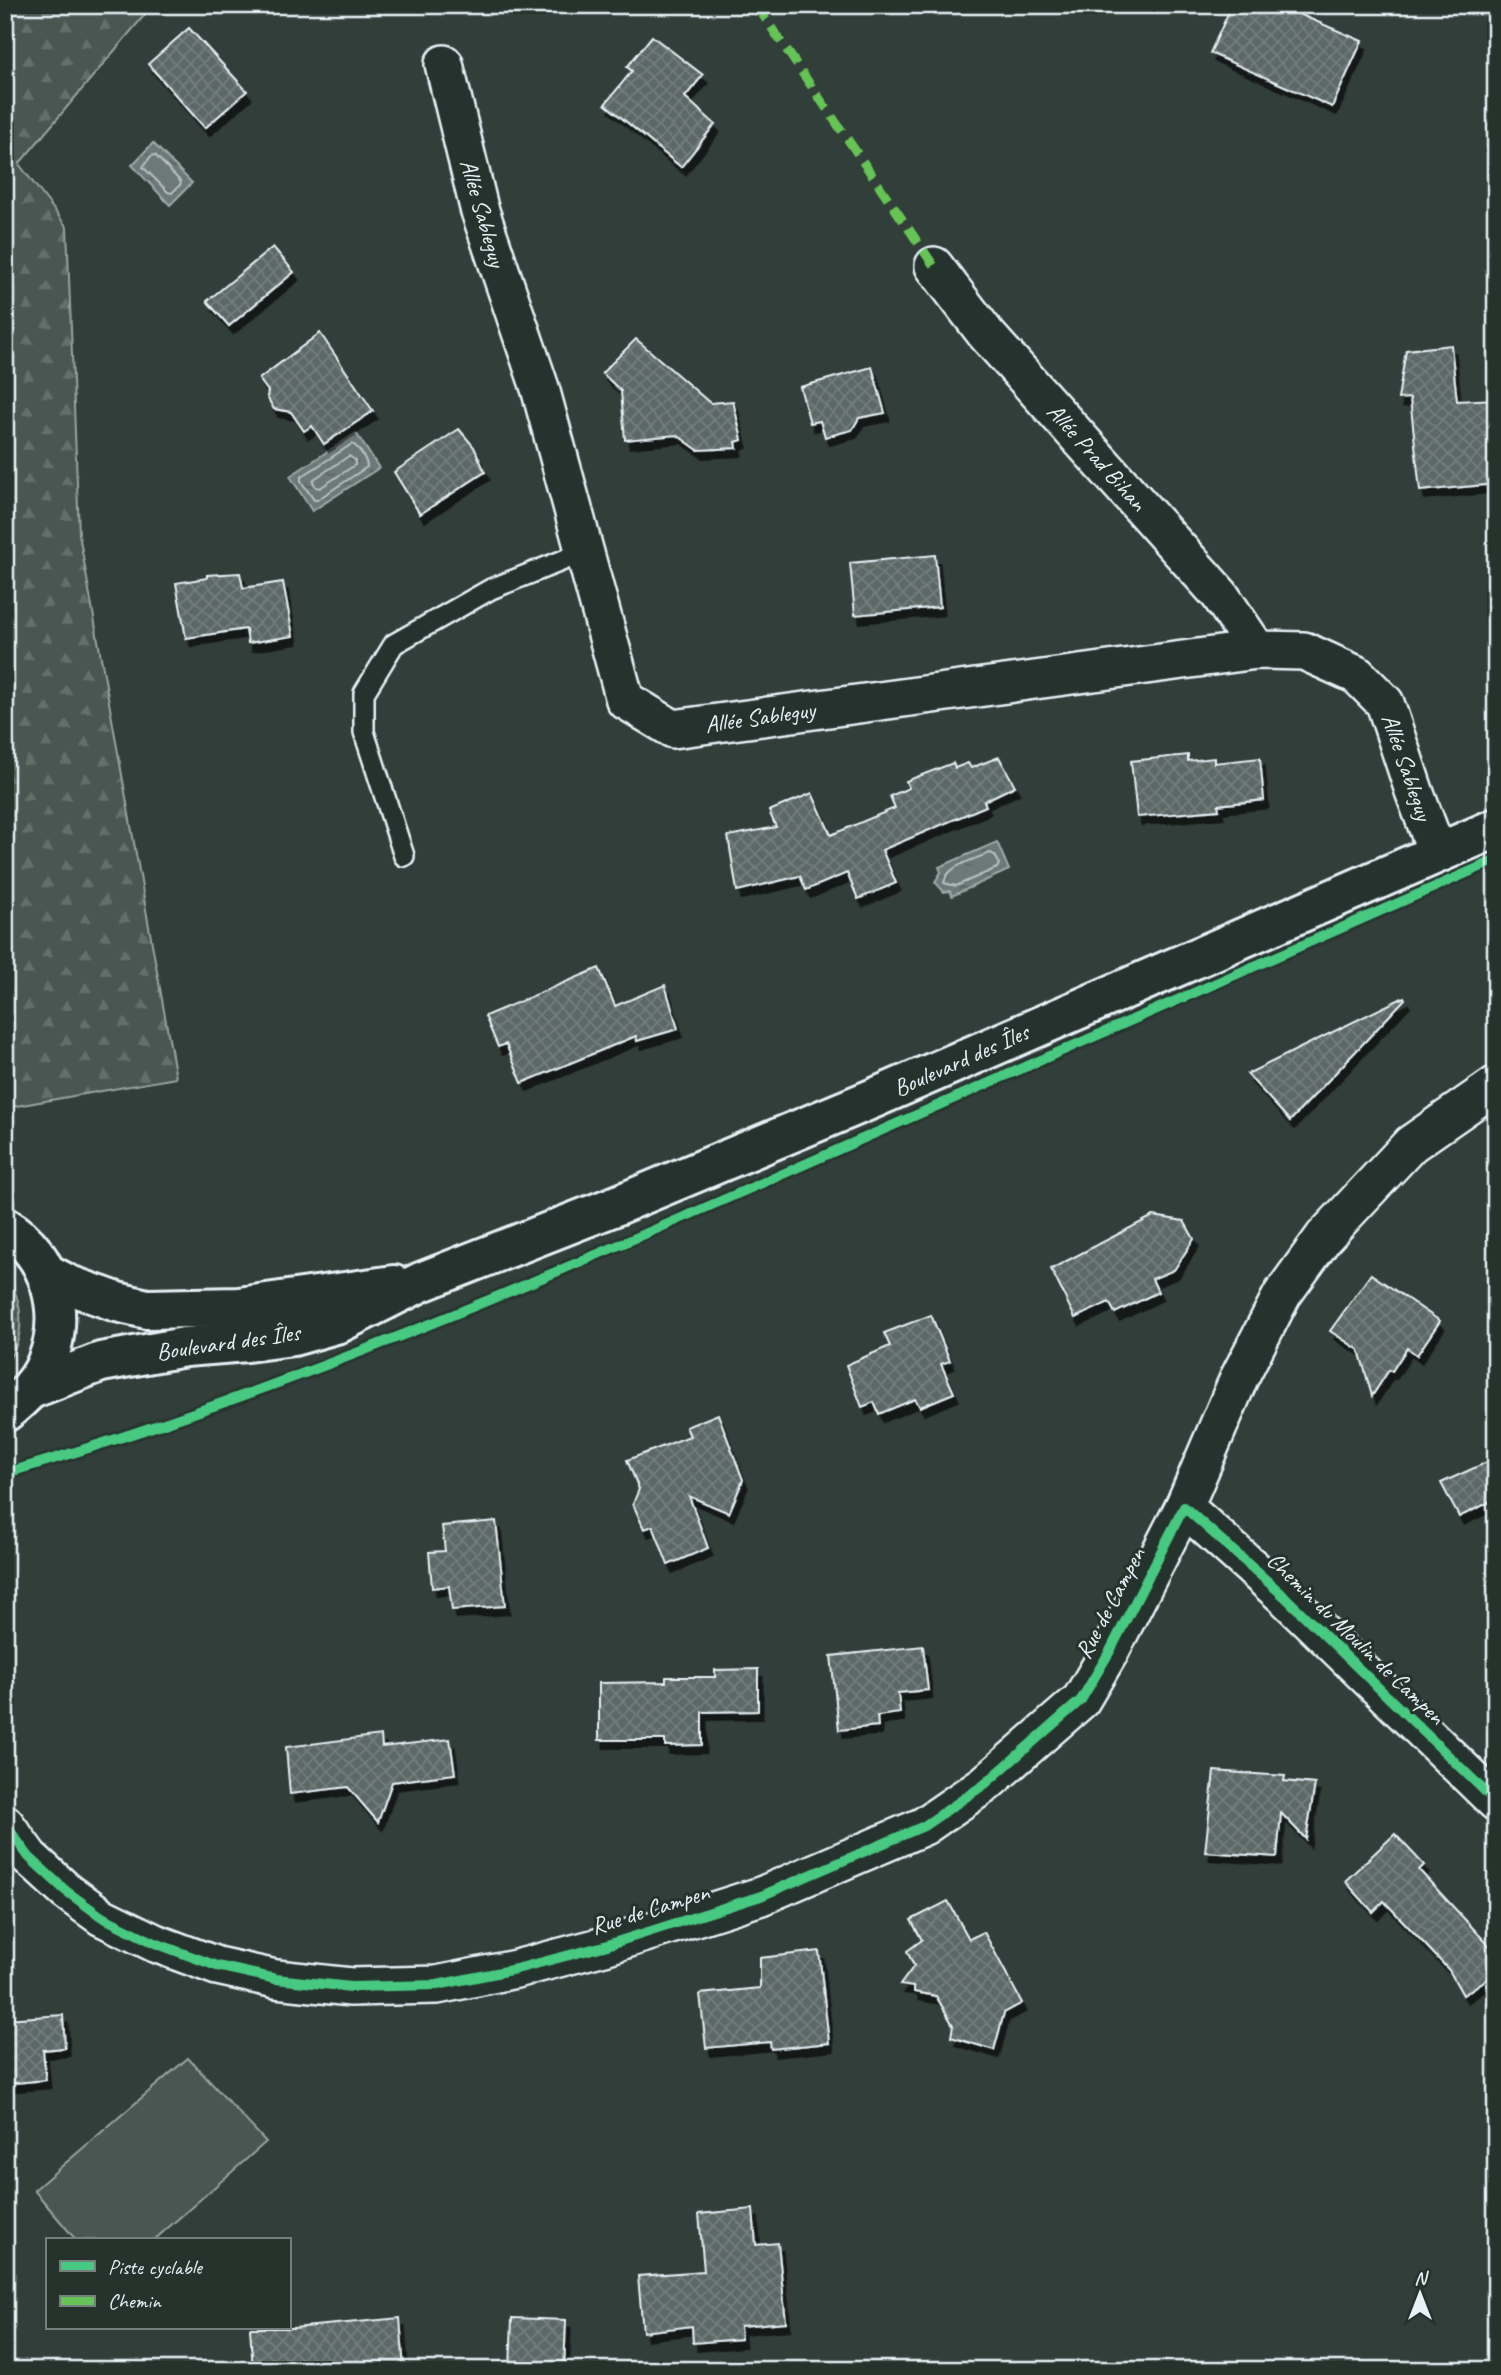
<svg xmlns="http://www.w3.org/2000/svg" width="1501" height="2375" font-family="Caveat,sans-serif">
<defs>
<pattern id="grass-dots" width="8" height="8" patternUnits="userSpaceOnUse" patternTransform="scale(1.75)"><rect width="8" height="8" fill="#495651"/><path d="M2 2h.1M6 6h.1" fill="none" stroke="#636f6b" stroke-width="1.8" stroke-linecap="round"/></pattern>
<pattern id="forest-firs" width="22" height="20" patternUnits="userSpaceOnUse" patternTransform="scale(1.75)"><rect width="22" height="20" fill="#495651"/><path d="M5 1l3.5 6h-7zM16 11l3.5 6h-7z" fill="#636f6b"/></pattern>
<pattern id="water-ripples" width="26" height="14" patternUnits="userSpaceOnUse" patternTransform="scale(1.75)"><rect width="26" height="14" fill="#6d7978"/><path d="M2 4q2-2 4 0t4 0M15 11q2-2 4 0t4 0" fill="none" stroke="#5b6363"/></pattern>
<pattern id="building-cross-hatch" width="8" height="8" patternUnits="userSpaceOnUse" patternTransform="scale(1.75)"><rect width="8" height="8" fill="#5c6865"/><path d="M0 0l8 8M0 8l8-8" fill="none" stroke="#737e7c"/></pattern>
<filter id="shadow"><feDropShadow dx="4.5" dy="8" stdDeviation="0" flood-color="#0009"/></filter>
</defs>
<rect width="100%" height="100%" fill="#323e39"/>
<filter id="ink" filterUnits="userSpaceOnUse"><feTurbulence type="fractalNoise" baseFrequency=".0143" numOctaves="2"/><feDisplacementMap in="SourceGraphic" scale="14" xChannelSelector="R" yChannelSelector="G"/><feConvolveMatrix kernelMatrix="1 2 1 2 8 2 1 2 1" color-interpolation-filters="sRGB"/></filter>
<g filter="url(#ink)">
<!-- grass -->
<path fill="url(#grass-dots)" stroke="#98a4a4" stroke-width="2" d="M5 1274C24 1300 27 1338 5 1364Z"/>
<!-- forest -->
<path fill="url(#forest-firs)" stroke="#98a4a4" stroke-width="2" d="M5 5H153L19 164 67 227 79 534 176 1078 5 1108Z"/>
<!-- green -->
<path fill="#495651" stroke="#98a4a4" stroke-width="2" d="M188 2058 266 2142 154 2240H76L34 2190Z"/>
<!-- water -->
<g fill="url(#water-ripples)" stroke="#9ea9ab" stroke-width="2">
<path d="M153 143 192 183 170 205 132 165Z"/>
<path d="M356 433 379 468 312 511 290 476Z"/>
<path d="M997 842 1009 870 952 896 950 891 944 892 935 882 941 872 939 867Z"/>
</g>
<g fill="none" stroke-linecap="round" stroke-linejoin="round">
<!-- shore -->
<g stroke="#b7c1c5" stroke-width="2">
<path d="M155 155 181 182 180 185 172 193 168 192 143 167 151 156Z"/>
<path d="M352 444C358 446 367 460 367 467L317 500H314L301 481V477Z"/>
<path d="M349 456 355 460V465L320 488 316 487 313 482 314 479Z"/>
<path d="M990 853 995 855 999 864 997 868 956 886 944 883C947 865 974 860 990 853Z"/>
</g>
</g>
<!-- building -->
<g fill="url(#building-cross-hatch)" stroke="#e8f1f8" stroke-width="2" filter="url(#shadow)">
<path d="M1232 5H1278L1362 41 1332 107 1210 53Z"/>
<path d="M189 28 247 91 205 128 148 64Z"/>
<path d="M652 36 703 75 685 97 715 124 681 167 605 104 632 71 627 67Z"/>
<path d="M273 247 294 272 229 326 207 301Z"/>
<path d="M320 333 373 411 324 444 312 426 304 431 291 412 274 409 267 397 268 391 259 379Z"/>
<path d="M636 339 710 403 733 401 742 440 736 442 737 448 698 450 677 435 625 440 621 391 602 373Z"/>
<path d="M1451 345 1457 401 1496 399V484L1420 491 1410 398 1398 399 1406 350Z"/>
<path d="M872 367 885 413 859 418 852 430 825 437 820 421 810 423 800 387Z"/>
<path d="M459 429 474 447 485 472 420 514 394 472Z"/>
<path d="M935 555 940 607 855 615 850 563Z"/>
<path d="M240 573 243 588 283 582 293 636 248 643 246 629 186 638 176 583 207 578V575Z"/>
<path d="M1188 755V761L1214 758V763L1260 758 1264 800 1218 805 1219 810 1137 817 1131 761Z"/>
<path d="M999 757 1015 786 984 801 986 806 882 850 896 883 858 899 847 873 806 890 800 876 737 891 728 836 776 827 769 811 812 793 831 835 895 808 890 796 909 788 906 781 953 763 955 768 968 763 971 768Z"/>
<path d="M599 968 615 1006 665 985 678 1029 637 1041 636 1036 522 1083 506 1044 498 1047 485 1016Z"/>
<path d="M1404 997 1405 999 1290 1121 1247 1074Z"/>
<path d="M1153 1216 1184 1221 1194 1239 1174 1270 1152 1279 1158 1292 1115 1313 1109 1302 1075 1318 1051 1269Z"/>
<path d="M1371 1274 1440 1321 1417 1355 1407 1348 1392 1371 1389 1370 1372 1396 1359 1350 1330 1331Z"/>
<path d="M931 1315 950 1361 941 1364 954 1393 920 1407 915 1399 879 1414 874 1402 862 1407 846 1365 890 1346 884 1333Z"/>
<path d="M718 1414 743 1480 729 1513 689 1496 708 1548 668 1565 653 1526 644 1529 633 1504 639 1489 627 1460 690 1436 686 1427Z"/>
<path d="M1496 1458V1499L1459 1517 1441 1483Z"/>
<path d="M496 1521 505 1606 452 1610 449 1586 432 1588 429 1552 445 1551 442 1526Z"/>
<path d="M923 1646 928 1690 898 1693 900 1713 877 1716 878 1726 839 1730 831 1656Z"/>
<path d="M758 1669V1711L702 1712V1745L665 1746V1740H599V1683L666 1682V1677H715V1670Z"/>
<path d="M381 1735 382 1747 450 1739 455 1774 392 1782 378 1822 348 1787 290 1794 286 1747Z"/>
<path d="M1214 1771 1285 1776 1284 1781 1315 1784 1306 1839 1281 1813 1277 1857 1205 1852Z"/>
<path d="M1395 1834 1424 1865 1419 1870 1496 1953V1973L1463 1995 1449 1970 1384 1901 1373 1912 1345 1881Z"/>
<path d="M948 1901 969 1939 984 1932 1022 2003 1004 2013 994 2050 951 2037 953 2025 936 1996 914 1992V1987L900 1985 914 1966 907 1951 922 1940 911 1920Z"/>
<path d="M819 1951 829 2043 771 2049 770 2042 706 2048 700 1994 760 1988V1958Z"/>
<path d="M63 2015 65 2048 43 2050 46 2080 5 2084V2019Z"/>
<path d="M753 2209 756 2245 778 2243 786 2322 740 2326 741 2339 693 2343 692 2326 643 2332 638 2276 704 2271 699 2214Z"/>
<path d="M400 2318 404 2370H253L250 2328H293Z"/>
<path d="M512 2318 566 2320 564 2370H510Z"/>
</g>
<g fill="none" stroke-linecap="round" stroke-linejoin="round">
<!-- service casing -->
<g stroke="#e8f1f8" stroke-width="24">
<path id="service" d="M404 856 364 732V693L394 644 491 589 584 552"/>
</g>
<!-- minor casing -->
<g stroke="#e8f1f8" stroke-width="42">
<g id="minor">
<path d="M444 64 479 208 540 388 625 700 673 729 1257 650 1304 651 1357 675 1385 703 1414 791 1437 852"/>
<path d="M934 266 986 334 1220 595 1257 650"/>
<path d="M1184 1507 1284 1596 1496 1802"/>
<path d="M5 1824 29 1857 66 1891 102 1917 155 1943 217 1966 276 1979 351 1987 437 1985 516 1969 604 1946 761 1896 924 1826 985 1784 1081 1700 1110 1651 1184 1507 1239 1378 1282 1295 1324 1237 1411 1144 1496 1085"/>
</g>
</g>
<!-- secondary casing -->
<g stroke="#e8f1f8" stroke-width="44">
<g id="secondary">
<path d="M5 1227C52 1254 67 1316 46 1364 38 1384 22 1398 5 1412"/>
<path d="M48 1274 69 1285 117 1302 147 1309 239 1307 394 1285"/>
<path d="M31 1389 101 1362 185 1347 247 1342 293 1336 339 1323 421 1282 620 1204 872 1099 1496 828"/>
</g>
</g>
<!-- service -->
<use href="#service" stroke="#26332d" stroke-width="19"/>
<!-- minor -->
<use href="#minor" stroke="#26332d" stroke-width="37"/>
<!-- secondary -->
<use href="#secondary" stroke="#26332d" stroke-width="38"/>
<!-- quiet -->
<path stroke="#66c356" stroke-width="9" stroke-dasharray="18 9" stroke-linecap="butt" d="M756 5 934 266"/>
<!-- cycleway casing -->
<g stroke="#26332d" stroke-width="15">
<g id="cycleway">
<path d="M13 1471C283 1392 537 1282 794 1169 1028 1066 1261 962 1496 860"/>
<path d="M5 1824 29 1857 66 1891 102 1917 155 1943 217 1966 276 1979 351 1987 437 1985 516 1969 604 1946 761 1896 924 1826 985 1784 1081 1700 1110 1651 1184 1507 1284 1596 1496 1802"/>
</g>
</g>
<!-- cycleway -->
<use href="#cycleway" stroke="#46c982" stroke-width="10"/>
</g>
</g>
<g text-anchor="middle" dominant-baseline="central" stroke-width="6" stroke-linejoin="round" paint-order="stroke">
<!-- street labels -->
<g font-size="24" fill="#e8f1f8" stroke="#26332d">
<text transform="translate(483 213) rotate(74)">Allée Sableguy</text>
<text transform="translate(1097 457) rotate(48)">Allée Prad Bihan</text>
<text transform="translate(760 717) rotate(-8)">Allée Sableguy</text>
<text transform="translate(1407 767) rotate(71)">Allée Sableguy</text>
<text transform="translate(961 1060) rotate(-24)">Boulevard des Îles</text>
<text transform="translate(228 1342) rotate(-8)">Boulevard des Îles</text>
<text transform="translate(1110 1603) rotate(-62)">Rue de Campen</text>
<text transform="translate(1356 1638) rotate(44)">Chemin du Moulin de Campen</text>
<text transform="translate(650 1909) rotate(-17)">Rue de Campen</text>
</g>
</g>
<!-- margin -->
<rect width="1501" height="2375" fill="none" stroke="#26332d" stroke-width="28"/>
<rect x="14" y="14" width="1473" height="2347" fill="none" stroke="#e8f1f8" stroke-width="2.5" filter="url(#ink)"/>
<!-- legend -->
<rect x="46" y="2238" width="245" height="91" fill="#26332d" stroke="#747f7e" stroke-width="2"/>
<rect x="60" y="2261" width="35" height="10" fill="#46c982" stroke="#747f7e" stroke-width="2"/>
<text x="108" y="2274" font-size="21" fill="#e8f1f8">Piste cyclable</text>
<rect x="60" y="2296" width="35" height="10" fill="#66c356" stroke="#747f7e" stroke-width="2"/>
<text x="108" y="2308" font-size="21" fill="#e8f1f8">Chemin</text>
<!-- north arrow -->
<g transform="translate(1420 2294)" stroke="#26332d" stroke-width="5" paint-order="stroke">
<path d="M0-5L12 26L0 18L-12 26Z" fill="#e8f1f8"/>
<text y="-10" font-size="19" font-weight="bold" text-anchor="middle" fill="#e8f1f8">N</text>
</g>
</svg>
